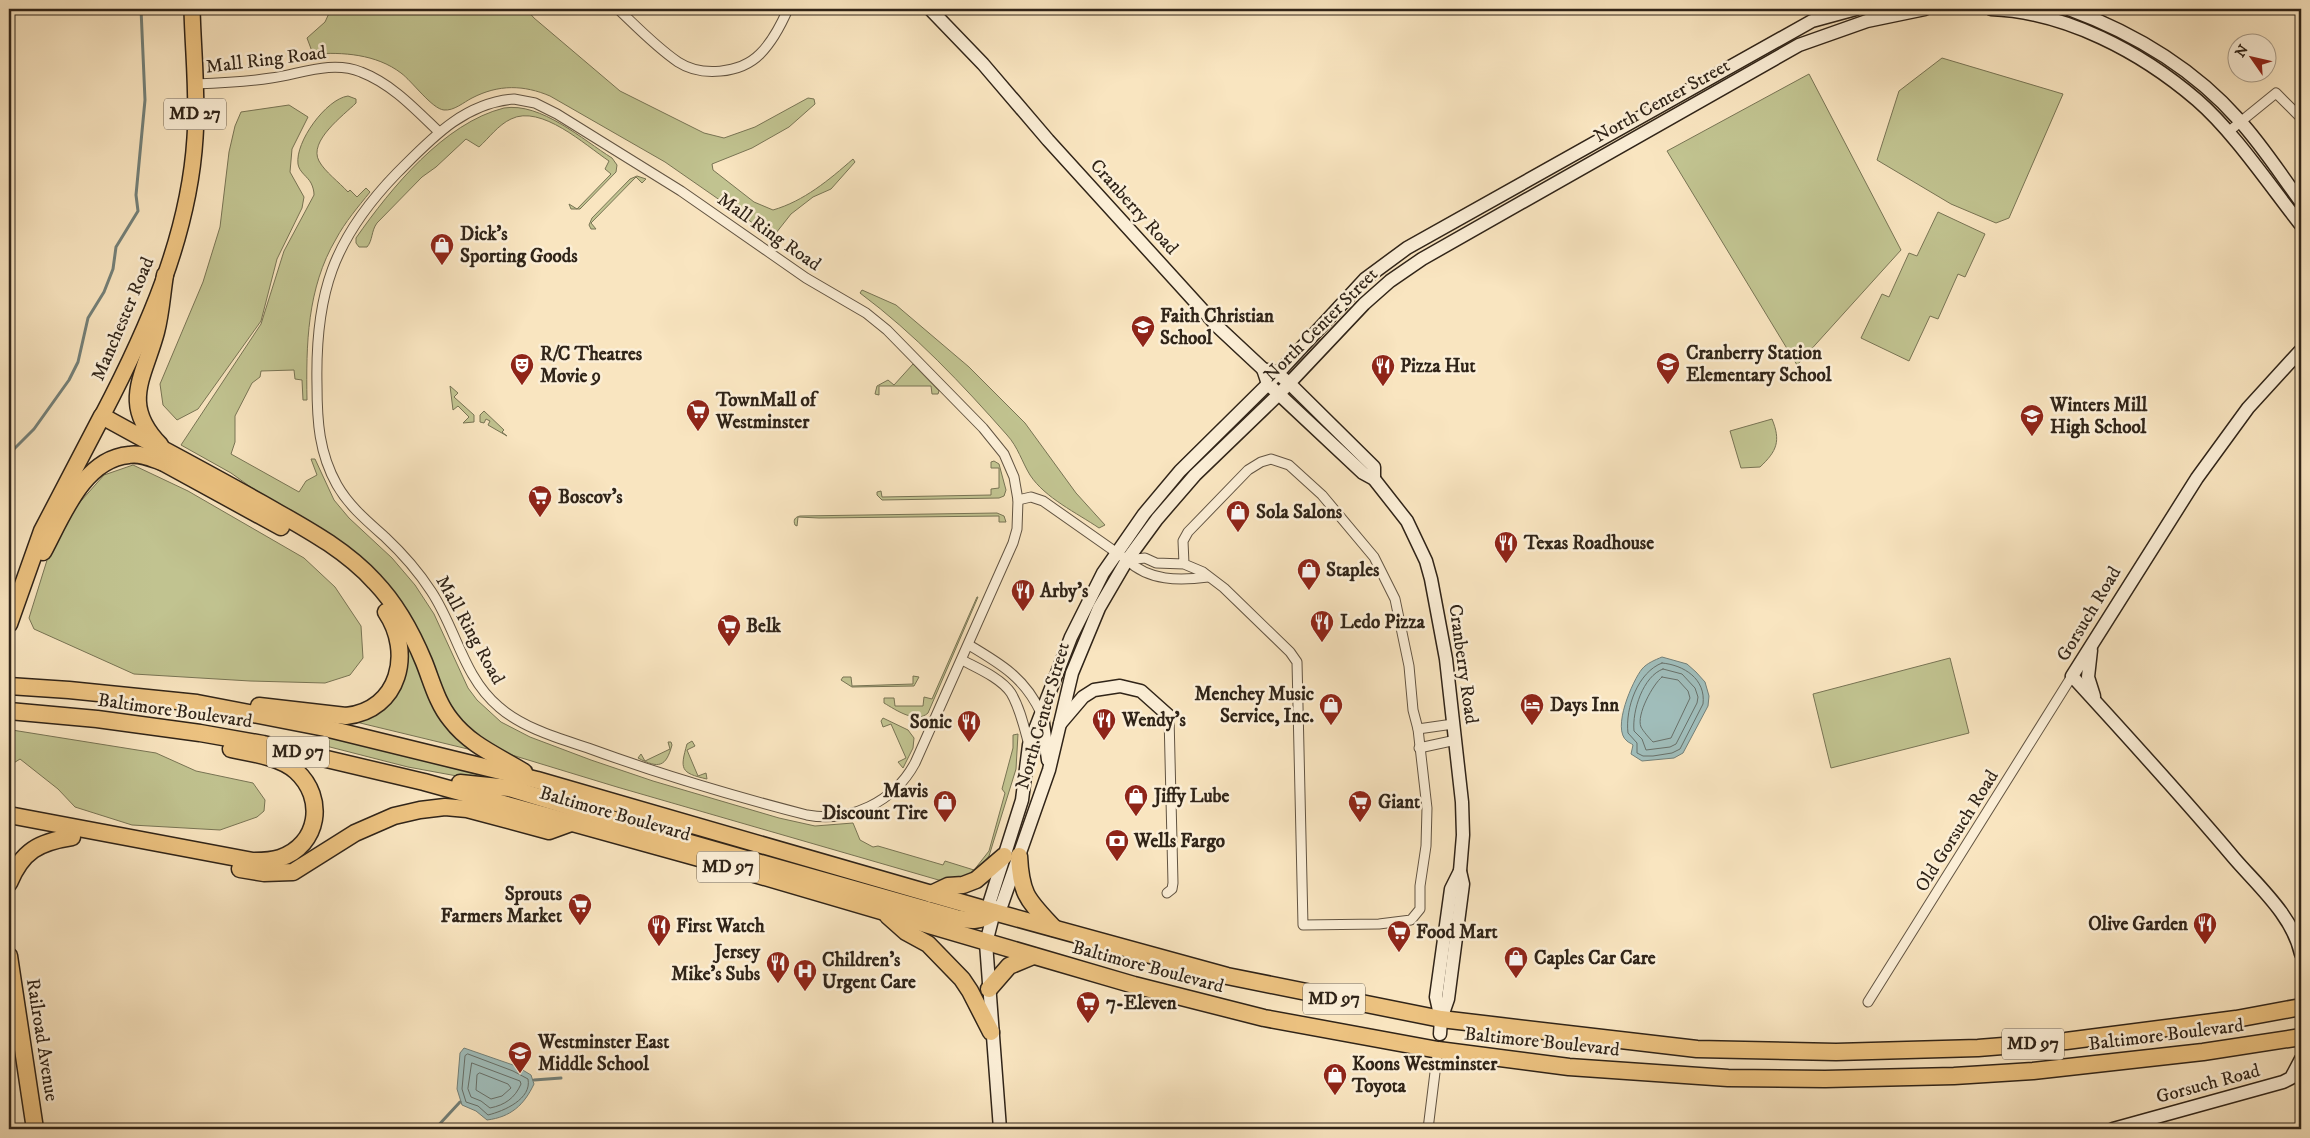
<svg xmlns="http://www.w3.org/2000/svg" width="2310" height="1138" font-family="'IM FELL DW Pica',serif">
<rect width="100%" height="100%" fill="#f9e5c0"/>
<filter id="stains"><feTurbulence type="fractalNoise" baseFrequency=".004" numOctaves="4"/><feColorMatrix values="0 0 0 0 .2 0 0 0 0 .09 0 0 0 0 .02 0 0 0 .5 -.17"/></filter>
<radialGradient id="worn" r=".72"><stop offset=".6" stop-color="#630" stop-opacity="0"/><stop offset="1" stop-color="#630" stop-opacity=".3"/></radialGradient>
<!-- green -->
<g fill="#c1c390" stroke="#787454">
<path d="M331 9H526L534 18 620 91 704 133 724 138 755 127 808 98 814 99 815 104 789 127 752 148 712 164 713 170 754 202 773 210C804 201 829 180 853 159L855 162 831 189 813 197 791 214 776 233 770 235 665 162 550 96C524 85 499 84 472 98 464 102 454 111 444 110 432 109 412 81 401 73 376 54 343 52 313 54L307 38 325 22Z"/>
<path d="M1942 58 2063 94 2009 218 1996 223 1951 204 1877 160 1899 91Z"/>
<path d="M1809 74 1901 250 1797 365 1667 151Z"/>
<path d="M348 96 356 99V103C344 115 308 141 319 161 325 172 339 182 348 192L350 190 357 197 366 188 370 192C358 207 345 222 336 239 307 288 306 345 307 400H303L302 380 295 379 294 370 261 371 260 377 252 383 235 416V442L231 454 299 492 306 481 317 475 311 459H315L334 500 349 518 392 558 415 585 434 614 468 688 477 700 501 722 530 737 591 760 653 781 779 818 815 826 853 823 860 840 873 847 878 846 943 865 945 861 974 870 989 851 1005 793 1002 789 1013 748V735L1018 734 1016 769 989 856 973 876 942 881 617 787 502 752 488 745 451 712 401 608 287 513 231 473 181 445 261 324 284 251 314 195C314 191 313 187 311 183 308 177 299 172 298 164 295 142 326 99 348 96Z"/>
<path d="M289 105 308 117 292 149 290 172 304 197 302 208 277 259 261 321 198 409 177 420 163 405 160 384 203 282 220 227 229 152 235 126 241 112Z"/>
<path d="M504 108C541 102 583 140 612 158L617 165 616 172 580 209H571L569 204 577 209 611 174 605 169 609 161C585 145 541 104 511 119 498 125 489 138 479 147L466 139 436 167 422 177 377 223C371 231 373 240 367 247H359L356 243V238C391 188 444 123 504 108Z"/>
<path d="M637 176 646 179 642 183 636 177 591 223 596 229H591L589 225 592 218 630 179Z"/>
<path d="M1938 212 1985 234 1965 277 1958 274 1938 319 1930 316 1909 361 1861 338 1882 294 1889 297 1909 253 1917 256Z"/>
<path d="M862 290 896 305 969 367 1025 423 1076 493 1105 525 1099 528C1077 513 1045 498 1030 475 1022 462 1018 447 1007 435 962 384 915 334 860 293Z"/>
<path d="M913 364 939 391 938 394H932L931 386H879V395L875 394 877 386 888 380 894 385Z"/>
<path d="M450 386 458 393 454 397 474 415V422L463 423 469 417 458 406 453 410Z"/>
<path d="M484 411 504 430 502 432 507 436 488 425 490 421 486 419 484 423 480 422V415Z"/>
<path d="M1772 419C1781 441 1777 451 1760 467L1741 468 1730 431Z"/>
<path d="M994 461 999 464 1006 490 1004 496 999 498 882 500 877 495V492L881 491 882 497 991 495V489L999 488V468H991V462Z"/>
<path d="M133 465 188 491 304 558 335 587 361 626 363 658 350 675 325 683 250 681 134 674 34 629 29 618 48 557 73 510 104 475Z"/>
<path d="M997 513 1004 516 1006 522H999V516L819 518 798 517 797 526 795 525C793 520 795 517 800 516Z"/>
<path d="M977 597H978L928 713C916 724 896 710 884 703V698H894L895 706H923L924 697 932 699Z"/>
<path d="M403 636 410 651 472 750 356 722 380 707Z"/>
<path d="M1950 658 1969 733 1831 768 1813 694Z"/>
<path d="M913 676 919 677 914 686 852 687 841 680 843 677H851L852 686 913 684Z"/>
<path d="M883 718 908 730 914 738 913 748 903 768 898 762 906 758 891 724 883 727 881 721Z"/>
<path d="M12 730 156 753 196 771 253 783 265 800 264 811 257 817 220 830 132 825 75 807 58 789 20 759 9 766V731Z"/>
<path d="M328 737 524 785 692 833 690 838 506 785 408 767 326 746Z"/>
<path d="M692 741 695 746 687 750 698 776 706 773 707 779C680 773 680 769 687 744Z"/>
<path d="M668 742H671L672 745C666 767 659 769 638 758L641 754 645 761 670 749Z"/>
</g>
<!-- water -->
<g fill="#a0bdba" stroke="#738079">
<path d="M1662 657 1687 664 1696 672 1705 682 1709 696 1708 706 1683 753 1674 758 1642 761 1631 754 1633 745C1631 743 1629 743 1627 741 1611 729 1633 680 1642 669 1647 663 1655 660 1662 657Z"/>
<path d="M464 1048 516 1066 531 1075 534 1084C524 1105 511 1117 487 1120L476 1111 462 1105 457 1089 460 1053Z"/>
</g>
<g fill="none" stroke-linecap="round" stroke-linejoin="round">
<!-- shore -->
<g stroke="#687069" stroke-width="1">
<path d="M1662 663C1684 665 1706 679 1703 704L1680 749 1672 753 1653 756H1643L1637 753V743L1628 733C1625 708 1638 672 1662 663Z"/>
<path d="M1663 669 1682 674 1695 688 1698 697 1697 703 1676 744 1670 747 1646 750 1642 739 1634 731C1632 711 1643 676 1663 669Z"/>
<path d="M1662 677 1678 680 1688 691 1690 698 1671 738 1653 742C1650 739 1643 731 1641 727 1636 715 1653 684 1662 677Z"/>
<path d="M468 1054 513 1071 528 1079C532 1099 504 1111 488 1115L478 1106 466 1102 462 1089 465 1056Z"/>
<path d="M472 1063 520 1081 521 1084C515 1098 505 1105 490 1108L481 1101 471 1097 468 1089Z"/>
<path d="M480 1073 508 1084 511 1088 502 1096 491 1099 476 1090 477 1075Z"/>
</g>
<!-- stream -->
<g stroke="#738079" stroke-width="3">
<path d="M9 463 14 449 34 429 69 380 78 362 88 318 104 292 113 269 116 247 138 211 136 195 145 100 141 9"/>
<path d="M534 1080 561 1078"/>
<path d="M435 1129 460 1102"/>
</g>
<!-- street casing -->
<g stroke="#625442" stroke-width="11">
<g id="street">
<path d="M618 9C637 27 656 47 678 62 701 77 740 74 760 54 773 41 781 25 788 9"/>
<path d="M195 84C221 83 246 82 271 78 300 74 332 60 361 72 392 84 415 109 439 132"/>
<path d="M514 99 535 103 557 114 681 191 806 278 866 313 887 330 983 428 1004 454 1014 477 1018 500 1017 529 1013 543 915 763C894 802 850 823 807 815 733 796 659 774 588 748 558 738 523 728 499 707 463 677 456 628 431 591 418 571 402 553 385 537 367 521 349 506 337 485 319 453 317 421 317 385 315 294 333 239 397 173 430 140 463 103 514 99Z"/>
<path d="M2228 132 2276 93 2301 118"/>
<path d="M1018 500 1031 497 1043 501 1127 560C1149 581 1179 581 1208 577"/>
<path d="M1127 560 1145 558 1156 563 1184 564 1203 572 1224 588 1290 652 1297 662 1303 925 1379 924 1411 920 1420 909V886L1426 846 1427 808 1418 729 1413 710 1409 666 1395 599 1374 557 1322 495 1289 465 1271 459 1261 462 1248 470 1188 532 1183 541 1184 564"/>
<path d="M969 645C1001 664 1025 678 1041 713"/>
<path d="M962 660C977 668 1001 678 1011 693 1020 708 1024 727 1029 745"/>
<path d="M1418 729 1453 724"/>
<path d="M1419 748 1456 740"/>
<path d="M1167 893 1172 889 1173 883 1169 716"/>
<path d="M1868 1002 2072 676"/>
<path d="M1428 1129 1438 1048"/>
</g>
</g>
<!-- secondary casing -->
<g stroke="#302418" stroke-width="15">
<g id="secondary">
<path d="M930 9 983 64 1048 140 1218 327 1263 369 1277 373 1289 383 1374 467V479"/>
<path d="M1991 9C2066 12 2141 52 2197 100 2234 132 2270 186 2301 225"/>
<path d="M2069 9C2134 33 2193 68 2239 120 2262 145 2281 175 2301 202"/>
<path d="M2301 350 2248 408 2197 478 2072 676C2127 736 2182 796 2234 858 2258 886 2293 916 2301 954"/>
<path d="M1263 369 1268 384 1363 473 1374 479 1407 521 1426 561 1431 579 1446 659 1462 802 1463 835 1460 871 1463 884 1448 999 1441 1019 1440 1034"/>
<path d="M2091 650 2088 677 2094 696"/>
<path d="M1042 716 1048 760"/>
<path d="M1060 724 1083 697 1094 690 1120 686 1141 691 1169 716"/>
<path d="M994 912 1002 904 1049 770 1072 673 1099 608 1127 560 1157 519 1195 475 1279 394 1364 304 1390 281 1422 259 1799 45 1867 21 1925 9"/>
<path d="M1441 1019 1436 997 1451 889 1460 871"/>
<path d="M1000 1129 986 943 994 912 990 901 1022 800 1029 745 1071 637 1103 573 1144 514 1180 471 1268 384 1365 279 1407 248 1812 21 1856 9"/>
<path d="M2113 1129 2283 1082 2291 1078 2301 1059"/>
</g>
</g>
<!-- primary casing -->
<g stroke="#302418" stroke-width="18">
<path id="primary" d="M102 416C147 330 189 236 195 138 198 95 193 51 192 9"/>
</g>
<!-- highway casing -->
<g stroke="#302418" stroke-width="19">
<g id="highway">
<path d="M160 445C120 404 144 377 156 332 161 313 162 293 165 275"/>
<path d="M153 457 281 527"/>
<path d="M43 552C62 517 83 459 129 455 140 453 151 458 162 462"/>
<path d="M9 624 42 531 102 416C154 445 208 473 261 503 301 526 343 547 375 582 397 605 412 633 424 662 432 682 437 703 451 720 470 745 498 756 524 772"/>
<path d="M9 686 69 690 197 703 325 728 537 780 994 912 1227 976 1441 1019 1697 1049 1836 1052 1978 1048 2066 1041 2236 1019 2301 1007"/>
<path d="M259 706 346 716C400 710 413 652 386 612"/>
<path d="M9 711 97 719 200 733 263 744 424 782 710 861 1134 985 1264 1018 1438 1050 1569 1067 1728 1078 1825 1079 1954 1076 2033 1071 2203 1052 2301 1037"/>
<path d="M460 783 509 788 686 842 956 918C971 921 981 922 994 912"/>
<path d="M9 815 253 861C263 861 271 861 280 858 319 845 326 798 296 771 281 757 251 753 231 749"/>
<path d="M1019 856C1021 896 1028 900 1054 928"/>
<path d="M240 869 264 873 293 872 355 833 394 816 420 810 445 807 467 809 549 831 571 823"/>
<path d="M9 883C22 851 39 842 72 837"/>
<path d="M931 894 948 886 963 885 976 880 1004 856"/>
<path d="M888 916 906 932 928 944 962 979 970 991 991 1032"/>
<path d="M9 956 35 1129"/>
<path d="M989 989 1009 966 1033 956"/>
</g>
</g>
<!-- street -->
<use href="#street" stroke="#fbeed6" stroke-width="9"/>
<!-- secondary -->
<use href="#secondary" stroke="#fbeed6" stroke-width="12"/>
<!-- primary -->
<use href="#primary" stroke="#ecc280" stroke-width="15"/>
<!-- highway -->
<use href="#highway" stroke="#ecc280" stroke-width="16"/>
</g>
<!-- icons -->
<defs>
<g id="shop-pin" transform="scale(1.25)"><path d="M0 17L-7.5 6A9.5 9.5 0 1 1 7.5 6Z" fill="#8f2418" stroke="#fbeed6"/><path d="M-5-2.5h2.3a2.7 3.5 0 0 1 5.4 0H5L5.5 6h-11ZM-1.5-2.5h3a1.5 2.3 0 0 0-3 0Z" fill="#fff"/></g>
<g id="school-pin" transform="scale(1.25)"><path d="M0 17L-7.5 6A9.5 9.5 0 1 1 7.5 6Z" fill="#8f2418" stroke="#fbeed6"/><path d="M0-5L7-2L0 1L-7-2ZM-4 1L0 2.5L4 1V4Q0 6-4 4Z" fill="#fff"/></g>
<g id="theatre-pin" transform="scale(1.25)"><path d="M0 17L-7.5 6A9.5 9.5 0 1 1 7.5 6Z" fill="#8f2418" stroke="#fbeed6"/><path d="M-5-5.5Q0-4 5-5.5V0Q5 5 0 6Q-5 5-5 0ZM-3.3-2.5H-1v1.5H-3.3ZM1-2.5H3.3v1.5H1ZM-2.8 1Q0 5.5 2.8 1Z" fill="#fff"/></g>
<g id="restaurant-pin" transform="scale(1.25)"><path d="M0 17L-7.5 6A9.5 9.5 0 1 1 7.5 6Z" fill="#8f2418" stroke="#fbeed6"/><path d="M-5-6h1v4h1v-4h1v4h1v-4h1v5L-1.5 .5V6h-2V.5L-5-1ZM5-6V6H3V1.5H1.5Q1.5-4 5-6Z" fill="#fff"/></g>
<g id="supermarket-pin" transform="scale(1.25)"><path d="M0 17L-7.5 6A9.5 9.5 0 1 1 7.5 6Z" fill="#8f2418" stroke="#fbeed6"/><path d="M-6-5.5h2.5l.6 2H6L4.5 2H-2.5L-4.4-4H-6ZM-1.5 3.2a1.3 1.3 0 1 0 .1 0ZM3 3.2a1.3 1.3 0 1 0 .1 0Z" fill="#fff"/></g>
<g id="hotel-pin" transform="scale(1.25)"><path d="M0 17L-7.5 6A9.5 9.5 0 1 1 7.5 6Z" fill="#8f2418" stroke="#fbeed6"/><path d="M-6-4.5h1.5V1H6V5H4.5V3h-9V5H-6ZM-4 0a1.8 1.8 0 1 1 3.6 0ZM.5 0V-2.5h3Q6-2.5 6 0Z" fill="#fff"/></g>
<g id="bank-pin" transform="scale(1.25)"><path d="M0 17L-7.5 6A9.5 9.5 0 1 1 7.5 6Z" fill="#8f2418" stroke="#fbeed6"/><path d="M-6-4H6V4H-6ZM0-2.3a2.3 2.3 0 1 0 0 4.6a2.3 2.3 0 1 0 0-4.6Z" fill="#fff"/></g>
<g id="hospital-pin" transform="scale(1.25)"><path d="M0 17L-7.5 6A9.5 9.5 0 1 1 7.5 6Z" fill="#8f2418" stroke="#fbeed6"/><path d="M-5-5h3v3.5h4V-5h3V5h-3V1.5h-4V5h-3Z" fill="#fff"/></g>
</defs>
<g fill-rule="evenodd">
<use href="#shop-pin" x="442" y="245"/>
<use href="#school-pin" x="1143" y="327"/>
<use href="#school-pin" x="1668" y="364"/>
<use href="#theatre-pin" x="522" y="365"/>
<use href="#restaurant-pin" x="1383" y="366"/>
<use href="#supermarket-pin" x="698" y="411"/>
<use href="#school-pin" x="2032" y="416"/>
<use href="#supermarket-pin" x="540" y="497"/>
<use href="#shop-pin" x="1238" y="512"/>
<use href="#restaurant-pin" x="1506" y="543"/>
<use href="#shop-pin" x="1309" y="570"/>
<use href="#restaurant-pin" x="1023" y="591"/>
<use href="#restaurant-pin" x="1322" y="622"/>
<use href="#supermarket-pin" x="729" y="626"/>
<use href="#shop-pin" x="1331" y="705"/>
<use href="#hotel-pin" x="1532" y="705"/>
<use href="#restaurant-pin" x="1104" y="720"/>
<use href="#restaurant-pin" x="969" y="722"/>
<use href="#shop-pin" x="1136" y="796"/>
<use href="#shop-pin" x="945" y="802"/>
<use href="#supermarket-pin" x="1360" y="802"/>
<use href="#bank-pin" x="1117" y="841"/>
<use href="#supermarket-pin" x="580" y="905"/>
<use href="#restaurant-pin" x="2205" y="924"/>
<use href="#restaurant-pin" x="659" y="926"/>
<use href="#supermarket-pin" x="1399" y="932"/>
<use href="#shop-pin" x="1516" y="958"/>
<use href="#restaurant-pin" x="778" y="963"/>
<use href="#hospital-pin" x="805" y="971"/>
<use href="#supermarket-pin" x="1088" y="1003"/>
<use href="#school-pin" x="520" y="1053"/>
<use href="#shop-pin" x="1335" y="1075"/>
</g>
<g text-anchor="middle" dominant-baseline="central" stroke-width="5" stroke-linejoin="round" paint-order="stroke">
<!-- shield labels -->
<g fill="#fbeed6" stroke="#6d6151" stroke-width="1">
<rect x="164" y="98.5" width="62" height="31" rx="4"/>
<rect x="267" y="736.5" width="62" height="31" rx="4"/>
<rect x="697" y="851.5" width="62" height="31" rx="4"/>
<rect x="1303" y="983.5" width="62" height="31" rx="4"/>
<rect x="2002" y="1028.5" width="62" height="31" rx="4"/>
</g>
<g font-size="18" font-weight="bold" fill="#302418">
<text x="195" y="114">MD 27</text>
<text x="298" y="752">MD 97</text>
<text x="728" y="867">MD 97</text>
<text x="1334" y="999">MD 97</text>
<text x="2033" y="1044">MD 97</text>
</g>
<!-- street labels -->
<g font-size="19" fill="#302418" stroke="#fbeed6">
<text transform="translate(266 60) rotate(-7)">Mall Ring Road</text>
<text transform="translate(1662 101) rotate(-29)">North Center Street</text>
<text transform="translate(1134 207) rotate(48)">Cranberry Road</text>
<text transform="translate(769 232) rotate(35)">Mall Ring Road</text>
<text transform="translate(123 319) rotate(-67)">Manchester Road</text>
<text transform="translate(1321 325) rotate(-45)">North Center Street</text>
<text transform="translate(2089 614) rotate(-59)">Gorsuch Road</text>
<text transform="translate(470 630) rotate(61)">Mall Ring Road</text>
<text transform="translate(1463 664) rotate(82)">Cranberry Road</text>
<text transform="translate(175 711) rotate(8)">Baltimore Boulevard</text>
<text transform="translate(1043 716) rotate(-74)">North Center Street</text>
<text transform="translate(615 814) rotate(16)">Baltimore Boulevard</text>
<text transform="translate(1957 831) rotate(-58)">Old Gorsuch Road</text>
<text transform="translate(1148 967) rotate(15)">Baltimore Boulevard</text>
<text transform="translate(2166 1035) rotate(-7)">Baltimore Boulevard</text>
<text transform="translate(42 1040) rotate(81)">Railroad Avenue</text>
<text transform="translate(1542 1042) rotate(6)">Baltimore Boulevard</text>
<text transform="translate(2208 1084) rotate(-15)">Gorsuch Road</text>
</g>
<!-- poi labels -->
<g font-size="19" font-weight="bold" fill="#302418" stroke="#fbeed6" text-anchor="start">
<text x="460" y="234">Dick's<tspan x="460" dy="22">Sporting Goods</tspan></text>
<text x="1160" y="316">Faith Christian<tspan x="1160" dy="22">School</tspan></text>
<text x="1686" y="353">Cranberry Station<tspan x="1686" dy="22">Elementary School</tspan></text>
<text x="540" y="354">R/C Theatres<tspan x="540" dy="22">Movie 9</tspan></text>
<text x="1400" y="366">Pizza Hut</text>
<text x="716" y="400">TownMall of<tspan x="716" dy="22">Westminster</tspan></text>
<text x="2050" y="405">Winters Mill<tspan x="2050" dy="22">High School</tspan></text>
<text x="558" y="497">Boscov's</text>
<text x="1256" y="512">Sola Salons</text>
<text x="1524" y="543">Texas Roadhouse</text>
<text x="1326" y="570">Staples</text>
<text x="1040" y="591">Arby's</text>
<text x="1340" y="622">Ledo Pizza</text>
<text x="746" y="626">Belk</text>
<text x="1314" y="694" text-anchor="end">Menchey Music<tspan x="1314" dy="22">Service, Inc.</tspan></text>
<text x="1550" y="705">Days Inn</text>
<text x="1122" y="720">Wendy's</text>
<text x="952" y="722" text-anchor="end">Sonic</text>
<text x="928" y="791" text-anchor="end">Mavis<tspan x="928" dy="22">Discount Tire</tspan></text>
<text x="1154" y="796">Jiffy Lube</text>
<text x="1378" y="802">Giant</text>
<text x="1134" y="841">Wells Fargo</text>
<text x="562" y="894" text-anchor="end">Sprouts<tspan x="562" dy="22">Farmers Market</tspan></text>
<text x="2188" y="924" text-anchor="end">Olive Garden</text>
<text x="676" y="926">First Watch</text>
<text x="1416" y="932">Food Mart</text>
<text x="760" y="952" text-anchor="end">Jersey<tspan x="760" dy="22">Mike's Subs</tspan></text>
<text x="1534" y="958">Caples Car Care</text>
<text x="822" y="960">Children’s<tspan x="822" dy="22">Urgent Care</tspan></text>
<text x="1106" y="1003">7-Eleven</text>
<text x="538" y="1042">Westminster East<tspan x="538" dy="22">Middle School</tspan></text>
<text x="1352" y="1064">Koons Westminster<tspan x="1352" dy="22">Toyota</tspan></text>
</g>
</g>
<!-- margin -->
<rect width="2310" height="1138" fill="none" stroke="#f9e5c0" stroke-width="30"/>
<rect x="10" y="10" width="2290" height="1118" fill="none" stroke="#302418" stroke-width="2.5"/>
<rect x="15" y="15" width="2280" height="1108" fill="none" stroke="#302418"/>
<!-- north arrow -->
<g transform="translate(2252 58) rotate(304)"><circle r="24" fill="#fbeed6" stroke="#aa9d8a"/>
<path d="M0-4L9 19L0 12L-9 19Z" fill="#8f2418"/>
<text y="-8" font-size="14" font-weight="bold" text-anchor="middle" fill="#302418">N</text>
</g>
<rect width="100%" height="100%" filter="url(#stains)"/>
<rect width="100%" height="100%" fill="url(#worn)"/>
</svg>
